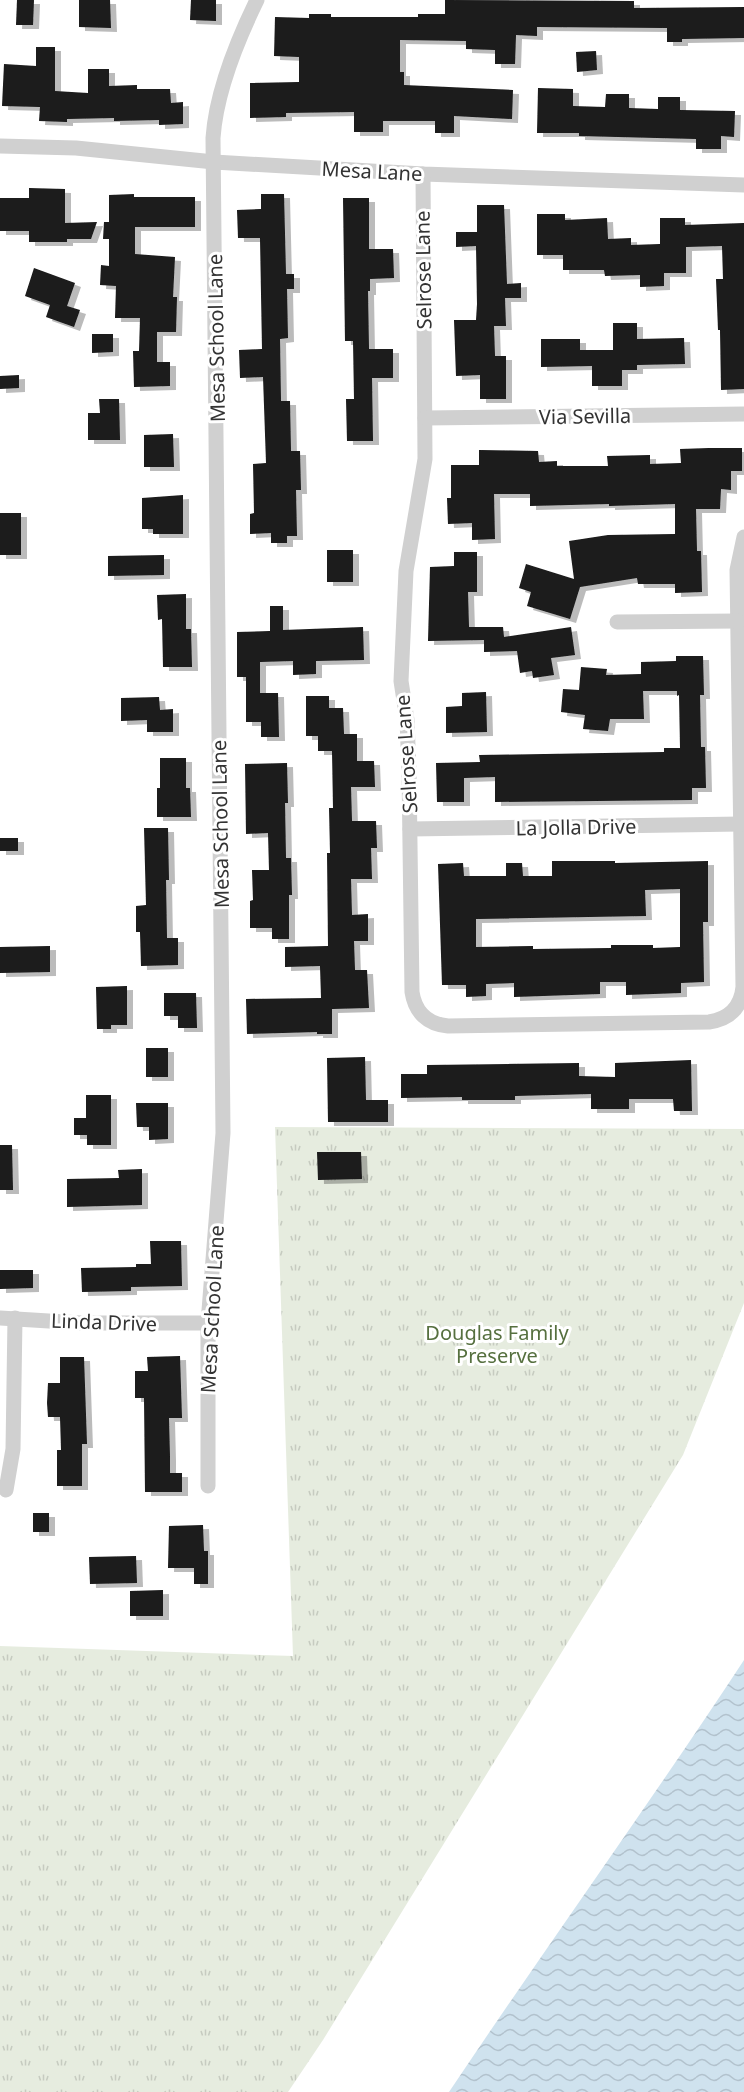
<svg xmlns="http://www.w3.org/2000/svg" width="744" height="2092" font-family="'Noto Sans',sans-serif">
<defs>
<pattern id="park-tufts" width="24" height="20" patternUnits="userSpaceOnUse" patternTransform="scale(1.5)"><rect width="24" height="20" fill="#e6ecdf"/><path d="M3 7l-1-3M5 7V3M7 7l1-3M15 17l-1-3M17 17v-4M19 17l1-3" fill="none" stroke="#c6cbc0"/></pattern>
<pattern id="water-waves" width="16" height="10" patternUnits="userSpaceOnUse" patternTransform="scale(1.5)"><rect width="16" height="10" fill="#cfe2ee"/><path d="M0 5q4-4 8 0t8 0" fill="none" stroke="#b2c2cd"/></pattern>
<filter id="shadow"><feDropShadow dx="6" dy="4" stdDeviation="0" flood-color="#0004"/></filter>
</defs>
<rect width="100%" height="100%" fill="#fff"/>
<!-- park -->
<path fill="url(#park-tufts)" d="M275 1127 744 1129V1303L683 1455 323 2040 288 2092H0V1646L293 1656Z"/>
<!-- water -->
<path fill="url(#water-waves)" d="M744 1660V2092H449C546 1947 648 1806 744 1660Z"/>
<!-- building -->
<g fill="#1a1a1a" fill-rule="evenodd" filter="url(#shadow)">
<path d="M17 0H34L33 25H16Z"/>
<path d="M79 0H110L111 28 79 27Z"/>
<path d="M191 0H216V21L190 20Z"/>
<path d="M445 0 634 1V8L744 7V38L682 39V42H667V28L537 27V36L516 35 515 64H495V50L466 49V41L400 40V72H404V85L513 90 512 119 454 116V133H435V121H383V132H354V112L286 113V117L250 118V83L299 82V57L274 56 275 17 309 18V14H331V17H418V14H445Z"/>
<path d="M36 47H55V91L88 93V69H109V86L137 85V89H170L171 103 183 102V124L159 125V120L114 121V118L67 119V122L39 121 40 107 2 106 4 64 36 66Z"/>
<path d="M596 51 597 70 577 72 576 52Z"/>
<path d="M538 88 573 89V106L605 107 606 94H629V108L658 109V97H680V110L735 111 734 137 721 136V149H696V139L579 136V133H537Z"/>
<path d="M29 188 65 189V223L97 222 91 239H67V242H29V231H0V198H29Z"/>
<path d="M134 194V197H195V227H135V254L175 257 173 297H177L176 332H157V362H170V386L134 387 133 351H139L140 318H115L116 286 100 285 101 265 109 266V239H103L104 222H109V195Z"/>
<path d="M261 194H284L286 274H294V289H287L288 338 280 339 281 401H290L291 451H300L301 490H296L297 536H287V543H271V533L250 534V514L254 513 253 464 266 463 263 377 240 378 239 350 262 349 260 238H238L237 210 261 209Z"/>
<path d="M343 198H369V249H393L394 278 370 279V291H368L369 349H393V378H372L373 441H347L346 399H354L353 341H345Z"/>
<path d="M477 205H504L507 284 521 283V298H505L506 326H494L495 356H506V399H480V375L456 376 454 320H476L477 304 476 246 456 247V232H477Z"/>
<path d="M537 214H565V220L607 218 608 239 631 238V245L660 244V218H685V225L744 223V389L721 390 720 330H718L716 279H723L722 246 686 247V273H664V286L640 287V275L605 276 604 270H563V255H537Z"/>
<path d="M34 268 75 283 67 306 80 310 74 327 46 317 50 305 25 296Z"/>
<path d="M613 323H637V339L684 338 685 364 637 365V370H622V386H592V366L541 367V339H580V350H613Z"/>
<path d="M92 334H113V352L92 353Z"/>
<path d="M19 375V388L0 389V376Z"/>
<path d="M99 399H119L120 440H88V413H100Z"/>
<path d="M173 434 174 467H144V435Z"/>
<path d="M709 448H742V471H731V490L721 489 720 509H696L697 551H701L702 592 675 593V584H638L637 578 580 587 570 619 527 606 531 592 519 588 526 564 574 579 569 541 608 535 675 534V504L609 506V504L530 506V494H494L495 539 472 540V523L448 524 447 498H451V465H479V450L538 451 539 462 557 461V466H608L607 456 650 455V464L681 463 680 449Z"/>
<path d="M183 495V534H153V529H142V498Z"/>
<rect x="0" y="513" width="21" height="42"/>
<rect x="327" y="550" width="26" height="32"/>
<path d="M454 552H477V592H468L469 627H503L504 637 571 627 575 655 551 658 554 675 533 678 532 671 520 673 517 651 484 652V640L428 641 430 567 454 566Z"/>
<path d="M164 555V575L108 576V556Z"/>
<path d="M186 594V629H191L192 667H163L162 619 158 620 157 595Z"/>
<path d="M270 606H283V630L363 627 364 660 316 661V674L293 675V661L260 662V693H278L279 737H261V722H246V677H237V632L270 631Z"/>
<path d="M676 656H703L704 695H700L701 747H705L706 788H692V800L495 802V777L464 778V802H437L436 763 480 762 479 755 664 752V748H680L679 695 677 696V691H643L644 719H610L608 731 583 729 585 715 561 712 563 689 579 690 581 667 607 669 606 675 641 674V662L676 661Z"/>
<path d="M486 692 487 732 446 733V707L462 706V693Z"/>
<path d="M306 696H329V708H343L344 734H357V761H374L375 787H351L352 821H376L377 848H371L372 879H351L352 915 368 914V941H354L355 970H367L369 1008 332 1009V1034H317V1032L247 1034 246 999 321 998 320 966 285 967V947L328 946 327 853H330L329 808H333L332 751H318V736H306Z"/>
<path d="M159 697 160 710 173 709V732H147V720L121 721V698Z"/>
<path d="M160 758H186V788H190L191 817H157V788H160Z"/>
<path d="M287 763 288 803H285L286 858H291L292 895H289V939H272V928H250V901L253 900 252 870H269L268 833 246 834 245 764Z"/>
<path d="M144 828H168L169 880H166L167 938H178V965L141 966 140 932H136V906L146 905Z"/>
<rect x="0" y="838" width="18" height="13"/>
<path d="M552 861H615V863L708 861V922H703L704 982 681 983V993L626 995V982H600V994L514 997V983L486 984V996L466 997V985H442L438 864 463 863 464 876H506V863H522L523 876H552ZM680 889V947L653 948V945H611V948L533 949V946L476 947V919L646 916 645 890Z"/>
<path d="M50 946V972L0 973V947Z"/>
<path d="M127 986V1025H111V1029H97L96 987Z"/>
<path d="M164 993H196L197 1028H178V1016H164Z"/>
<rect x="146" y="1048" width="22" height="29"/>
<path d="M365 1057 366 1100H388V1122H328L327 1058Z"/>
<path d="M691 1060 692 1111H674L673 1099H629V1109H591V1094L515 1096V1100H462V1097L401 1098V1074H427V1065L579 1063V1076L615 1077V1063Z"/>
<path d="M86 1095H111V1145H87V1135H74V1118H86Z"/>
<path d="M136 1103H168V1139L149 1140V1127H137Z"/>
<path d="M0 1145H12L13 1190H0Z"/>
<path d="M317 1152H361L362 1179 318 1180Z"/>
<path d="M142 1169V1205L67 1207V1179L119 1178 118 1170Z"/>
<path d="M150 1241H181L182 1286 131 1287V1291L82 1292 81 1268 136 1267V1264H151Z"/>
<path d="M0 1270H33V1288L0 1289Z"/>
<path d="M180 1356 182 1418H169L170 1457V1473H182V1492H145L144 1398H135V1371H148L147 1357Z"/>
<path d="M60 1357H84L87 1444H82V1486H57V1450H61L60 1417H48L47 1403 48 1383H60Z"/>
<rect x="33" y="1513" width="16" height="19"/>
<path d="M203 1525 204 1551H208V1584H194V1568H168L169 1526Z"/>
<path d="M136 1556 137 1583 90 1584 89 1557Z"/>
<path d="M163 1590V1616H130V1591Z"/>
</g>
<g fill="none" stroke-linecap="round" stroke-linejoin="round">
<!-- street -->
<g stroke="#d0d0d0" stroke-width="15">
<path d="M0 146 76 148 214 162 423 174 744 185"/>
<path d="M423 174 425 459 406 571 401 681 407 720 409 771 412 992C415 1012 427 1024 448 1026L709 1022C729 1019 741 1008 743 987L737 570 744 537"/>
<path d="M425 418 744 414"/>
<path d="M617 622 738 621"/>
<path d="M410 829 741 824"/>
<path d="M0 1318 81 1323H208"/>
<path d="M208 1486V1323L223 1133 213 138C216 93 237 41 257 0"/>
<path d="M6 1490 13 1449 15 1318"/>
</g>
</g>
<g text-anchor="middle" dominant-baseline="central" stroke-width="6" stroke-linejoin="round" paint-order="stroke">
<!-- street labels -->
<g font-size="20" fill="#333" stroke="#fff">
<text transform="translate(372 171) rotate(3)">Mesa Lane</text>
<text transform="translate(423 270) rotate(-91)">Selrose Lane</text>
<text transform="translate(216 338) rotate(-91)">Mesa School Lane</text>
<text transform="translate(585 416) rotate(-1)">Via Sevilla</text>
<text transform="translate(406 754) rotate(-94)">Selrose Lane</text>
<text transform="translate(220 824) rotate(-91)">Mesa School Lane</text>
<text transform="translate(576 827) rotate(-1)">La Jolla Drive</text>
<text transform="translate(212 1309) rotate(-87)">Mesa School Lane</text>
<text transform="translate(104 1322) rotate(2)">Linda Drive</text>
</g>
<!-- park labels -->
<g font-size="20" fill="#56703f" stroke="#fff">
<text x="497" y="1332">Douglas Family<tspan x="497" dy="23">Preserve</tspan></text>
</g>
</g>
</svg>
